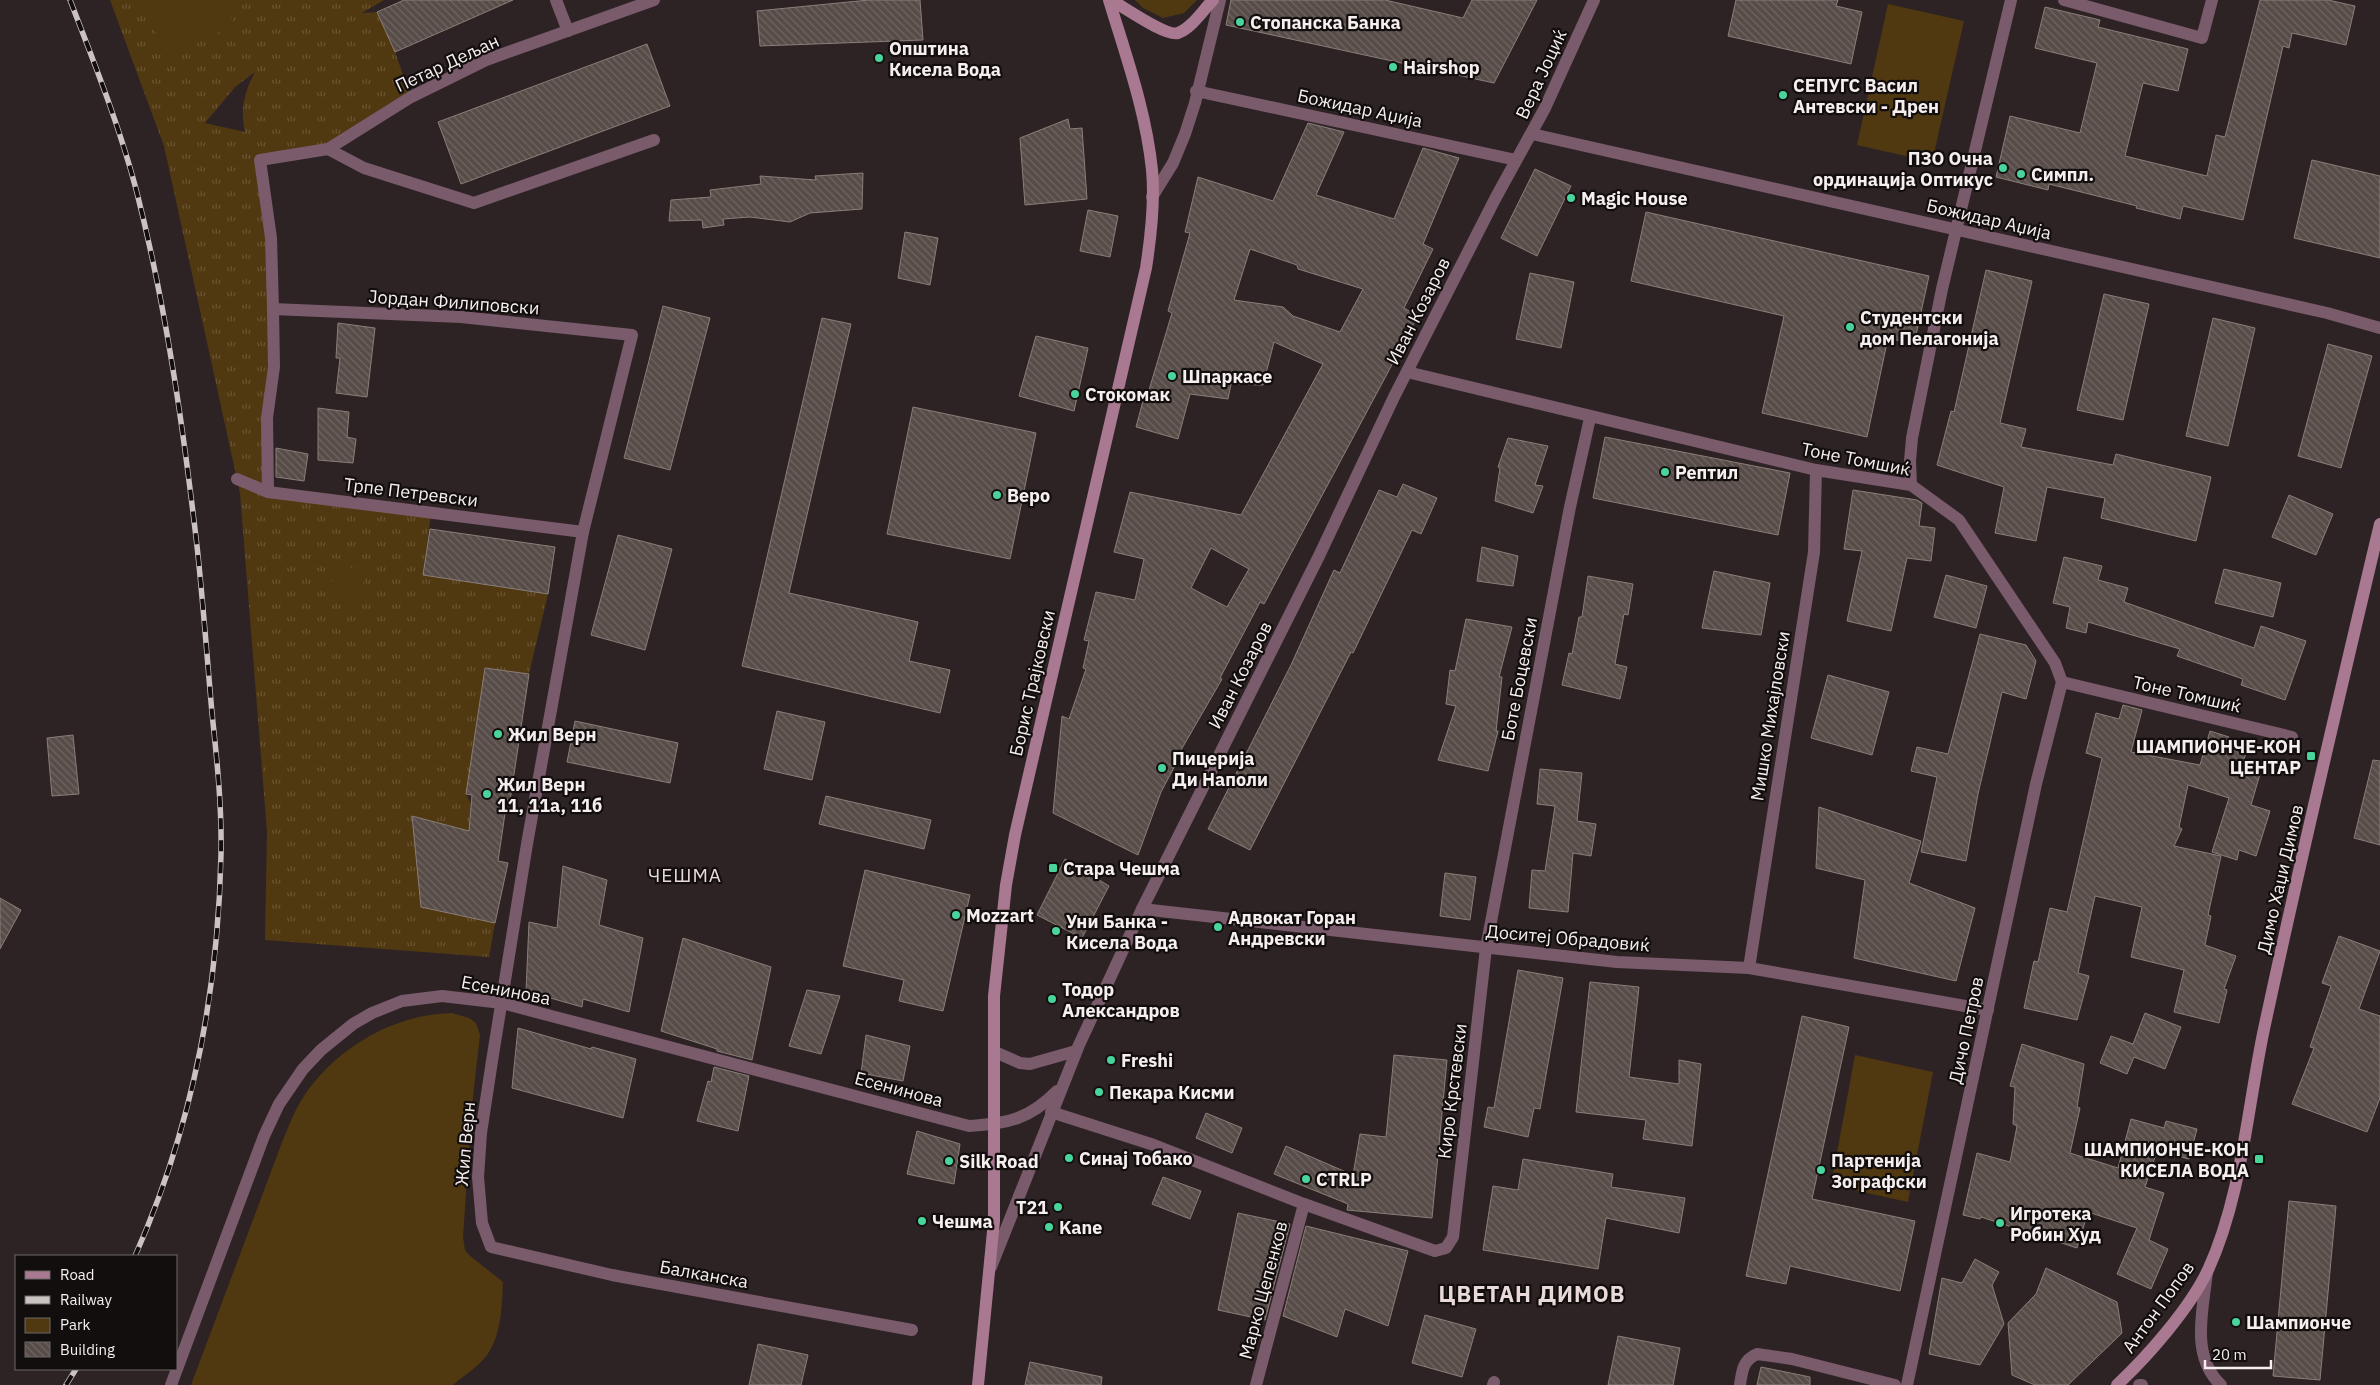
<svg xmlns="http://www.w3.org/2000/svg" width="2380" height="1385" font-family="'IBM Plex Sans',sans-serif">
<defs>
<pattern id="grass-tufts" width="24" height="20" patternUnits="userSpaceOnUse" patternTransform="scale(1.25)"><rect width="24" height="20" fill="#503810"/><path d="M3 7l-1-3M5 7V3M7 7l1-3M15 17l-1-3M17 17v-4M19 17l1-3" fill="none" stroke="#6a5533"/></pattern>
<pattern id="building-back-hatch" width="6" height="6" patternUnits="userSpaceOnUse" patternTransform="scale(1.25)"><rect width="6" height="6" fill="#574c47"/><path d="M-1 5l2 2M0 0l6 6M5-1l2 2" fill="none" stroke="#706662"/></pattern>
</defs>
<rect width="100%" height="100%" fill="#2e2324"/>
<!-- grass -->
<path fill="url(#grass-tufts)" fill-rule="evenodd" d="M110 0H384L362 13 377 12 395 52 411 97 328 149 260 160 271 238 268 492 431 513 423 575 548 594 529 674 485 668 466 794 471 804 468 837 465 830 412 816 421 906 495 923 489 957 265 940 267 832 240 493 164 146ZM255 72C244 93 240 109 245 132L205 123 235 87Z"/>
<!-- green -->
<g fill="#503810">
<path d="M142 0H224L235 25 166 56Z"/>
<path d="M1135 0H1197L1184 13 1163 18 1143 8Z"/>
<path d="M1888 4 1964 21 1932 162 1857 145Z"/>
<path d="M335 565 365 570 361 603 330 598Z"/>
<path d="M452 1013 469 1018 476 1023 480 1035 472 1106 463 1237 465 1250 469 1255 503 1282C502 1309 501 1344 480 1363 472 1371 462 1377 453 1385H191L281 1145C288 1128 294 1111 304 1096 336 1048 394 1014 452 1013Z"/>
<path d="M1855 1055 1933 1072 1908 1202 1831 1185Z"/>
</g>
<!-- building -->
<g fill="url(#building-back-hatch)" stroke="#8b7e79" fill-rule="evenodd">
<path d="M404 0H513L395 52 377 12Z"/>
<path d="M869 0H920L923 40 760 46 757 11Z"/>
<path d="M1231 0H1385L1463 18 1472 0H1537L1494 83 1226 25Z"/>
<path d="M1736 0H1838L1836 6 1862 12 1851 64 1728 36Z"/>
<path d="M2260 0H2328L2355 6 2346 45 2292 33 2289 48 2283 46 2243 220 2183 206 2180 219 2136 208 2137 206 2049 184 2048 190 1996 177 2010 116 2080 133 2097 63 2035 48 2045 7 2100 20 2098 27 2188 49 2178 91 2143 83 2125 156 2207 176 2216 135 2225 137Z"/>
<path d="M647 44 670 106 461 184 438 122Z"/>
<path d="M1068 119 1070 129 1082 128 1087 199 1025 205 1020 138Z"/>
<path d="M1308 123 1344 132 1316 195 1394 219 1423 148 1459 158 1423 244 1433 249 1404 308 1418 316 1264 604 1260 602 1220 678 1222 679 1177 757 1179 758 1161 792 1138 855 1053 813 1062 716 1069 719 1086 669 1083 668 1089 641 1084 640 1096 592 1135 600 1144 559 1114 552 1130 492 1241 515 1323 364 1274 342 1263 385 1231 384 1228 399 1190 394 1178 439 1136 427 1146 390H1149L1172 313 1168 311 1190 233 1185 232 1198 177 1273 201ZM1250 249 1297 265 1298 269 1363 289 1340 332 1293 316 1283 307 1234 300ZM1211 548 1249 569 1227 607 1191 588Z"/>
<path d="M2312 160 2380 176V258L2294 238Z"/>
<path d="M1535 169 1571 186 1537 256 1501 238Z"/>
<path d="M863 173 862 209 810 213 790 222 750 217 723 219 724 225 703 228 702 220 669 221 671 200 711 197 710 190 761 184 760 176 816 180 815 176Z"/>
<path d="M1088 210 1118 216 1110 257 1080 251Z"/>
<path d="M1646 212 1929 276 1914 344 1888 338 1867 437 1762 413 1784 316 1631 281Z"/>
<path d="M905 232 938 238 930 285 898 278Z"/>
<path d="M1986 270 2032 281 2000 423 2026 429 2021 447 2113 465 2116 454 2211 477 2196 541 2101 518 2105 498 2047 487 2036 541 1995 533 2004 487 1937 465 1951 411 1954 412Z"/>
<path d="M1530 273 1574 282 1561 348 1516 339Z"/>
<path d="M2104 294 2149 304 2123 420 2077 410Z"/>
<path d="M663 306 710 318 670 470 624 458Z"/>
<path d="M822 318 851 324 789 593 918 622 909 661 950 670 940 713 742 666Z"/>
<path d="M2213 318 2255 328 2228 446 2186 436Z"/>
<path d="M338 323 375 328 367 397 336 393 340 358H336Z"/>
<path d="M1036 336 1088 348 1074 411 1019 396Z"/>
<path d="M2328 344 2372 356 2341 468 2298 456Z"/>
<path d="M913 407 1036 433 1010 559 887 534Z"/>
<path d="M318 408 349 412 347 437 356 439 353 463 318 460Z"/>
<path d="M1605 437 1790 473 1778 535 1593 498Z"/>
<path d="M1508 438 1548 446 1535 485 1543 486 1533 513 1495 501 1500 468 1498 467Z"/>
<path d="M276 448 308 454 304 481 276 477Z"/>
<path d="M1403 484 1437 498 1421 534 1412 530 1353 653 1351 652 1250 850 1208 829 1291 665 1334 570 1340 573 1379 490 1397 497Z"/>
<path d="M1853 490 1917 500 1922 503 1919 526 1935 528 1931 561 1907 558 1891 631 1847 621 1862 551 1844 549Z"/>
<path d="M2289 495 2333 514 2316 555 2272 537Z"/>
<path d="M430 529 555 547 548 594 423 575Z"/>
<path d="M618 535 672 549 645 650 591 635Z"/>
<path d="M1482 547 1518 556 1513 586 1477 581Z"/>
<path d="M2064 557 2102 566 2098 580 2128 588 2124 602 2254 648 2261 626 2306 641 2285 700 2241 685 2243 679 2177 656 2180 649 2088 622 2086 633 2066 628 2070 607 2053 603Z"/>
<path d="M2224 569 2281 583 2273 617 2215 603Z"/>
<path d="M1714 571 1770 583 1761 635 1702 628Z"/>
<path d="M1946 575 1987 586 1976 628 1934 617Z"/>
<path d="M1588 576 1633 584 1628 615 1624 614 1615 664 1627 667 1620 699 1562 685 1569 653 1572 654 1579 617H1582Z"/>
<path d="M1466 619 1512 627 1499 677H1502L1496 731H1498L1488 771 1438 760 1456 706 1446 704 1450 670 1455 671Z"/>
<path d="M1980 634 2026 645 2036 661 2026 699 2002 692 1978 794 1966 861 1921 852 1937 777 1911 771 1917 747 1948 754Z"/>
<path d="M485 668 529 674 510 801 507 800 498 861 508 863 495 923 421 907 412 816 469 831 472 795 466 794Z"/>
<path d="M1828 675 1889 692 1872 755 1811 738Z"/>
<path d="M2123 705 2142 710 2131 752 2200 765 2210 731 2229 737 2227 744 2247 750 2241 768 2260 774 2251 805 2270 811 2256 856 2239 850 2237 860 2212 852 2229 798 2188 785 2179 827 2182 829 2174 846 2221 856 2208 915 2211 916 2205 945 2236 956 2224 989 2227 990 2219 1023 2174 1012 2184 970 2131 957 2142 907 2095 896 2078 973 2089 976 2077 1020 2024 1008 2034 961 2038 962 2050 908 2067 912 2102 758 2086 753 2096 713 2119 719Z"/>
<path d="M777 711 825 722 812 780 764 769Z"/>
<path d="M575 721 678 743 670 783 567 762Z"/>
<path d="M73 735 79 794 52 796 47 738Z"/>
<path d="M2373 760 2380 761V845L2354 838Z"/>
<path d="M1540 769 1582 773 1577 821 1596 824 1591 856 1573 853 1568 912 1529 908 1532 870 1545 871 1555 806 1537 804Z"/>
<path d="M826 796 931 820 924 849 819 824Z"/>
<path d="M1819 807 1921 841 1909 883 1975 908 1956 981 1854 958 1865 880 1816 868Z"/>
<path d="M1065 859 1109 886 1082 938 1037 915Z"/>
<path d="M563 866 607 880 599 925 643 938 629 1012 583 999 582 1007 526 991 529 922 557 928Z"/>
<path d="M865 870 970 895 943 1011 899 1001 904 980 843 966Z"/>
<path d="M1445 873 1476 877 1470 920 1440 916Z"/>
<path d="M0 898 21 910 0 949Z"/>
<path d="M2339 936 2380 951 2359 1009 2380 1016V1098L2367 1132 2292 1104 2314 1048 2310 1047 2331 986 2322 983Z"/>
<path d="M683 938 771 967 752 1060 717 1051V1049L661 1031Z"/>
<path d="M1518 970 1563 978 1540 1109 1534 1108 1528 1137 1484 1127 1488 1107 1494 1108Z"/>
<path d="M1590 982 1639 987 1629 1077 1679 1084V1060L1701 1064 1692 1146 1643 1139 1646 1120 1576 1112Z"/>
<path d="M807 990 840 996 821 1054 789 1046Z"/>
<path d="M2145 1013 2181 1027 2165 1069 2134 1057 2127 1074 2100 1063 2111 1036 2133 1044Z"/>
<path d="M1802 1016 1849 1027 1812 1199 1915 1221 1900 1291 1790 1266 1786 1284 1746 1276Z"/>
<path d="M518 1028 591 1049 592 1047 636 1059 623 1118 512 1088Z"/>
<path d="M866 1035 910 1046 903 1081 861 1073Z"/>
<path d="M2022 1044 2084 1064 2077 1107 2080 1108 2070 1153 2118 1168 2131 1119 2164 1128 2166 1121 2197 1129 2189 1159 2157 1151 2145 1187 2164 1193 2149 1240 2168 1249 2151 1289 2117 1274 2137 1228 2088 1212 2077 1248 1981 1217 1980 1219 1963 1215 1977 1153 2010 1162 2017 1126 2013 1124 2015 1087 2010 1086Z"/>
<path d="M1394 1055 1447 1060 1432 1218 1347 1210 1348 1204 1274 1174 1286 1146 1353 1175 1360 1134 1386 1137Z"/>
<path d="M714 1067 749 1076 738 1131 697 1121 708 1081 711 1082Z"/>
<path d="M1206 1113 1242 1128 1232 1153 1196 1138Z"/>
<path d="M917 1131 960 1144 954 1184 907 1174Z"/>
<path d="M1523 1159 1613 1174 1611 1187 1685 1198 1679 1233 1606 1218 1598 1269 1483 1250 1493 1186 1518 1190Z"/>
<path d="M1163 1177 1201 1191 1190 1219 1152 1204Z"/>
<path d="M2289 1201 2336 1206 2320 1380 2273 1376Z"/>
<path d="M1238 1213 1290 1224 1265 1320 1218 1310Z"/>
<path d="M1306 1226 1408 1251 1388 1326 1345 1309 1337 1337 1283 1316Z"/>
<path d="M1975 1259 1999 1272 1992 1285 2004 1324 1980 1365 1929 1354 1942 1278 1962 1283Z"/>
<path d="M2046 1268 2117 1302 2122 1333 2068 1385H2035L2012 1375 2008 1323 2036 1294Z"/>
<path d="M1425 1315 1476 1329 1462 1377 1412 1363Z"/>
<path d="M1618 1336 1680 1348 1673 1385H1608Z"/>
<path d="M758 1344 808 1355 801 1385H749Z"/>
<path d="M1030 1362 1102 1377 1101 1385H1025Z"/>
<path d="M1761 1367 1810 1377V1385H1757Z"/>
</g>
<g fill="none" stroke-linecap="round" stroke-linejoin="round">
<!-- street -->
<g stroke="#7a5b6b" stroke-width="12">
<path d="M556 0 568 31"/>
<path d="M2064 0 2202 38 2212 0"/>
<path d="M1196 91 1516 160"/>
<path d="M1532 134 2327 313 2380 328"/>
<path d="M328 149 364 168 474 203 654 140"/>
<path d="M1152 197 1173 163 1185 134 1195 103 1220 0"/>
<path d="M273 309 461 317 632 335 583 532 527 844 492 1061 481 1133 478 1177 482 1223 491 1247 612 1275 912 1330"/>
<path d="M1407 372 1816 470 1911 485 1959 520 2055 663 2062 682 2292 737"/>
<path d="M237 479 268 492 583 532"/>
<path d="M1911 485 1910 461 1912 438 1942 289 2011 0"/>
<path d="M268 492 267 418 274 367 273 309 271 238 260 160 328 149 411 97 486 60 654 0"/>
<path d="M1142 909 1617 962 1749 968 1988 1010"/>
<path d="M1749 968 1814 552 1816 470"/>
<path d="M995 1052 1020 1063 1030 1064 1076 1051"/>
<path d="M1051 1112 1154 1145 1304 1204 1256 1385"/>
<path d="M1304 1204 1435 1251 1446 1248 1453 1237 1486 948 1570 507 1590 418"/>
<path d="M991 1267 1079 1045 1142 909 1319 556 1394 397 1495 199 1545 108 1594 0"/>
<path d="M2207 1272C2203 1310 2190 1356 2221 1385"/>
<path d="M171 1385 264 1136 279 1104 303 1069 321 1050 353 1024 372 1013 402 1001 442 996 502 1003 969 1126C1007 1124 1030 1119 1057 1091"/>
<path d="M1493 1385 1494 1382"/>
<path d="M1740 1385C1742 1371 1743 1360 1757 1354L1792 1359 1895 1385"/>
<path d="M1907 1385 2036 784 2062 682"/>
<path d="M2139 1385H2142"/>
</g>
<!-- secondary -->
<g stroke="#a97891" stroke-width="12">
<path d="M1111 0C1124 7 1166 37 1178 33 1192 28 1203 10 1213 0"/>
<path d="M978 1385 994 1221V996L1006 885 1015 835 1146 268C1151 236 1155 202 1152 170 1146 111 1126 56 1109 0"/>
<path d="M2117 1385C2148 1356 2190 1308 2208 1270 2242 1196 2247 1109 2264 1029 2300 861 2340 692 2380 524"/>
</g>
<!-- rail casing -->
<g stroke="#cbc2c2" stroke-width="5.5">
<g id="rail">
<path d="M70 0C94 62 119 125 136 189 166 306 183 426 197 546 203 601 207 657 212 713 217 760 222 807 221 855 218 995 192 1128 135 1256"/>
<path d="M66 1385 76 1369"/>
</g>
</g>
<!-- rail -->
<use href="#rail" stroke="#130e0e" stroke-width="4" stroke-dasharray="11" stroke-linecap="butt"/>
</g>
<!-- markers -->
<g fill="#49d49c" stroke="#130e0e" stroke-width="2">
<circle cx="1240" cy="22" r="5"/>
<circle cx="879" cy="58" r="5"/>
<circle cx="1393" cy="67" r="5"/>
<circle cx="1783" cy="95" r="5"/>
<circle cx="2003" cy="168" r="5"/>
<circle cx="2021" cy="174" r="5"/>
<circle cx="1571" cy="198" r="5"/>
<circle cx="1850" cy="327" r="5"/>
<circle cx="1172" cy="376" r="5"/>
<circle cx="1075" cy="394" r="5"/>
<circle cx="1665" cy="472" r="5"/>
<circle cx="997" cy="495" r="5"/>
<circle cx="498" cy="734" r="5"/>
<rect x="2306" y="751" width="10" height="10" rx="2.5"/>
<circle cx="1162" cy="768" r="5"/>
<circle cx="487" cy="794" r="5"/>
<rect x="1048" y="863" width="10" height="10" rx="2.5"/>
<circle cx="956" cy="915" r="5"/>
<circle cx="1218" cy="927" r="5"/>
<circle cx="1056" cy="931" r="5"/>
<circle cx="1052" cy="999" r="5"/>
<circle cx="1111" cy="1060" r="5"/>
<circle cx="1099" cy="1092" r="5"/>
<circle cx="1069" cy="1158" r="5"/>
<rect x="2254" y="1154" width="10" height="10" rx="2.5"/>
<circle cx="949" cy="1161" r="5"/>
<circle cx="1821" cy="1170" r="5"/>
<circle cx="1306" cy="1179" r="5"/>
<circle cx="1058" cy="1207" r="5"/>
<circle cx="922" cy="1221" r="5"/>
<circle cx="2000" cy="1223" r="5"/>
<circle cx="1049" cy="1227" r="5"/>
<circle cx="2236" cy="1322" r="5"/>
</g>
<g text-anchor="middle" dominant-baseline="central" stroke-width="4.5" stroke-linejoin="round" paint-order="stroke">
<!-- poi labels -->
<g font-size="18" font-weight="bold" fill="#f7efef" stroke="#130e0e" text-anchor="start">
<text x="1250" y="22">Стопанска Банка</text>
<text x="889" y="48">Општина<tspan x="889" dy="21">Кисела Вода</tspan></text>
<text x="1403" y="67">Hairshop</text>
<text x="1793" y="85">СЕПУГС Васил<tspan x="1793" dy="21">Антевски - Дрен</tspan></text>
<text x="1993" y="158" text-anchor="end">ПЗО Очна<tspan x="1993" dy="21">ординација Оптикус</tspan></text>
<text x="2031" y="174">Симпл.</text>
<text x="1581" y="198">Magic House</text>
<text x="1860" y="317">Студентски<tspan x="1860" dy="21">дом Пелагонија</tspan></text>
<text x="1182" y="376">Шпаркасе</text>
<text x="1085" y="394">Стокомак</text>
<text x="1675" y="472">Рептил</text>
<text x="1007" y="495">Веро</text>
<text x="508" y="734">Жил Верн</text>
<text x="2301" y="746" text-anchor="end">ШАМПИОНЧЕ-КОН<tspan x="2301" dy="21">ЦЕНТАР</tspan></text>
<text x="1172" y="758">Пицерија<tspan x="1172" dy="21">Ди Наполи</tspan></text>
<text x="497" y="784">Жил Верн<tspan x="497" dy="21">11, 11а, 11б</tspan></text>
<text x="1063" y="868">Стара Чешма</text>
<text x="966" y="915">Mozzart</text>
<text x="1228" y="917">Адвокат Горан<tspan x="1228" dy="21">Андревски</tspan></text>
<text x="1066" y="921">Уни Банка -<tspan x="1066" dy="21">Кисела Вода</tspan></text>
<text x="1062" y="989">Тодор<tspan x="1062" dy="21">Александров</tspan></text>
<text x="1121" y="1060">Freshi</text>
<text x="1109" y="1092">Пекара Кисми</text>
<text x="2249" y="1149" text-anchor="end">ШАМПИОНЧЕ-КОН<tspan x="2249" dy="21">КИСЕЛА ВОДА</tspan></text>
<text x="1079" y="1158">Синај Тобако</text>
<text x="1831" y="1160">Партенија<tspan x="1831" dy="21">Зографски</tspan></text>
<text x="959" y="1161">Silk Road</text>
<text x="1316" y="1179">CTRLP</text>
<text x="1048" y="1207" text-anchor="end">T21</text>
<text x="2010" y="1213">Игротека<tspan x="2010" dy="21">Робин Худ</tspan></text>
<text x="932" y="1221">Чешма</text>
<text x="1059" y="1227">Kane</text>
<text x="2246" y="1322">Шампионче</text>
</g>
<!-- street labels -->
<g font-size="18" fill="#f7efef" stroke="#130e0e">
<text transform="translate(447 63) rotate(-25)">Петар Дељан</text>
<text transform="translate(1541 74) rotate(-65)">Вера Јоциќ</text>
<text transform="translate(1360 108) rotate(12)">Божидар Аџија</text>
<text transform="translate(1989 219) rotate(13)">Божидар Аџија</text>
<text transform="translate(454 302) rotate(4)">Јордан Филиповски</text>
<text transform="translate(1418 311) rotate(-63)">Иван Козаров</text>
<text transform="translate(1856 459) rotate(11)">Тоне Томшиќ</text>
<text transform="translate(411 492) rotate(7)">Трпе Петревски</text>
<text transform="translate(1240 675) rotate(-63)">Иван Козаров</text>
<text transform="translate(1519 679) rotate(-79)">Боте Боцевски</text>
<text transform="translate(1032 683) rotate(-77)">Борис Трајковски</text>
<text transform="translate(2187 694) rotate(13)">Тоне Томшиќ</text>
<text transform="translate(1770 716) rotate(-81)">Мишко Михајловски</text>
<text transform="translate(2280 879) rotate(-77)">Димо Хаџи Димов</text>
<text transform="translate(1568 938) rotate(5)">Доситеј Обрадовиќ</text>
<text transform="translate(506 990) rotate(11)">Есенинова</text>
<text transform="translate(1966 1030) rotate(-78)">Дичо Петров</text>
<text transform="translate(899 1089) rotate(15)">Есенинова</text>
<text transform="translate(1452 1091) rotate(-83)">Киро Крстевски</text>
<text transform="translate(465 1144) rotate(-85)">Жил Верн</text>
<text transform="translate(704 1274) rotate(10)">Балканска</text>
<text transform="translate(1263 1290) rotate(-75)">Марко Цепенков</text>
<text transform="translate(2158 1307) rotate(-54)">Антон Попов</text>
</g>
<!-- neighbourhood labels -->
<g font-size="19" letter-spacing="1" fill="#e9dada" stroke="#130e0e">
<text x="685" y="875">ЧЕШМА</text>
</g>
<!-- district labels -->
<g font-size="22" font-weight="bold" letter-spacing="1" fill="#e9dada" stroke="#130e0e">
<text x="1532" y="1293">ЦВЕТАН ДИМОВ</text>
</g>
</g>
<!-- legend -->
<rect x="15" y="1255" width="162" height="115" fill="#130e0e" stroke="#6e6868"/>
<rect x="25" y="1271" width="25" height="8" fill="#a97891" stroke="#6e6868"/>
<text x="60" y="1280" font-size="15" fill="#f7efef">Road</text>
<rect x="25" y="1296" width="25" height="8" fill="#cbc2c2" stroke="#6e6868"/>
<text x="60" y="1305" font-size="15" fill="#f7efef">Railway</text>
<rect x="25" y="1318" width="25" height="15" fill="#503810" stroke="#6e6868"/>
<text x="60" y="1330" font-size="15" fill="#f7efef">Park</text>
<rect x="25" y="1342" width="25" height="15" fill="url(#building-back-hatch)" stroke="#6e6868"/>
<text x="60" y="1355" font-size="15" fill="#f7efef">Building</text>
<!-- scale -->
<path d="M2205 1360v8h66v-8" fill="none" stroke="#f7efef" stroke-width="2.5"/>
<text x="2212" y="1360" font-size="15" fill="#f7efef" stroke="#130e0e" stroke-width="4" paint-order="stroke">20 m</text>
</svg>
